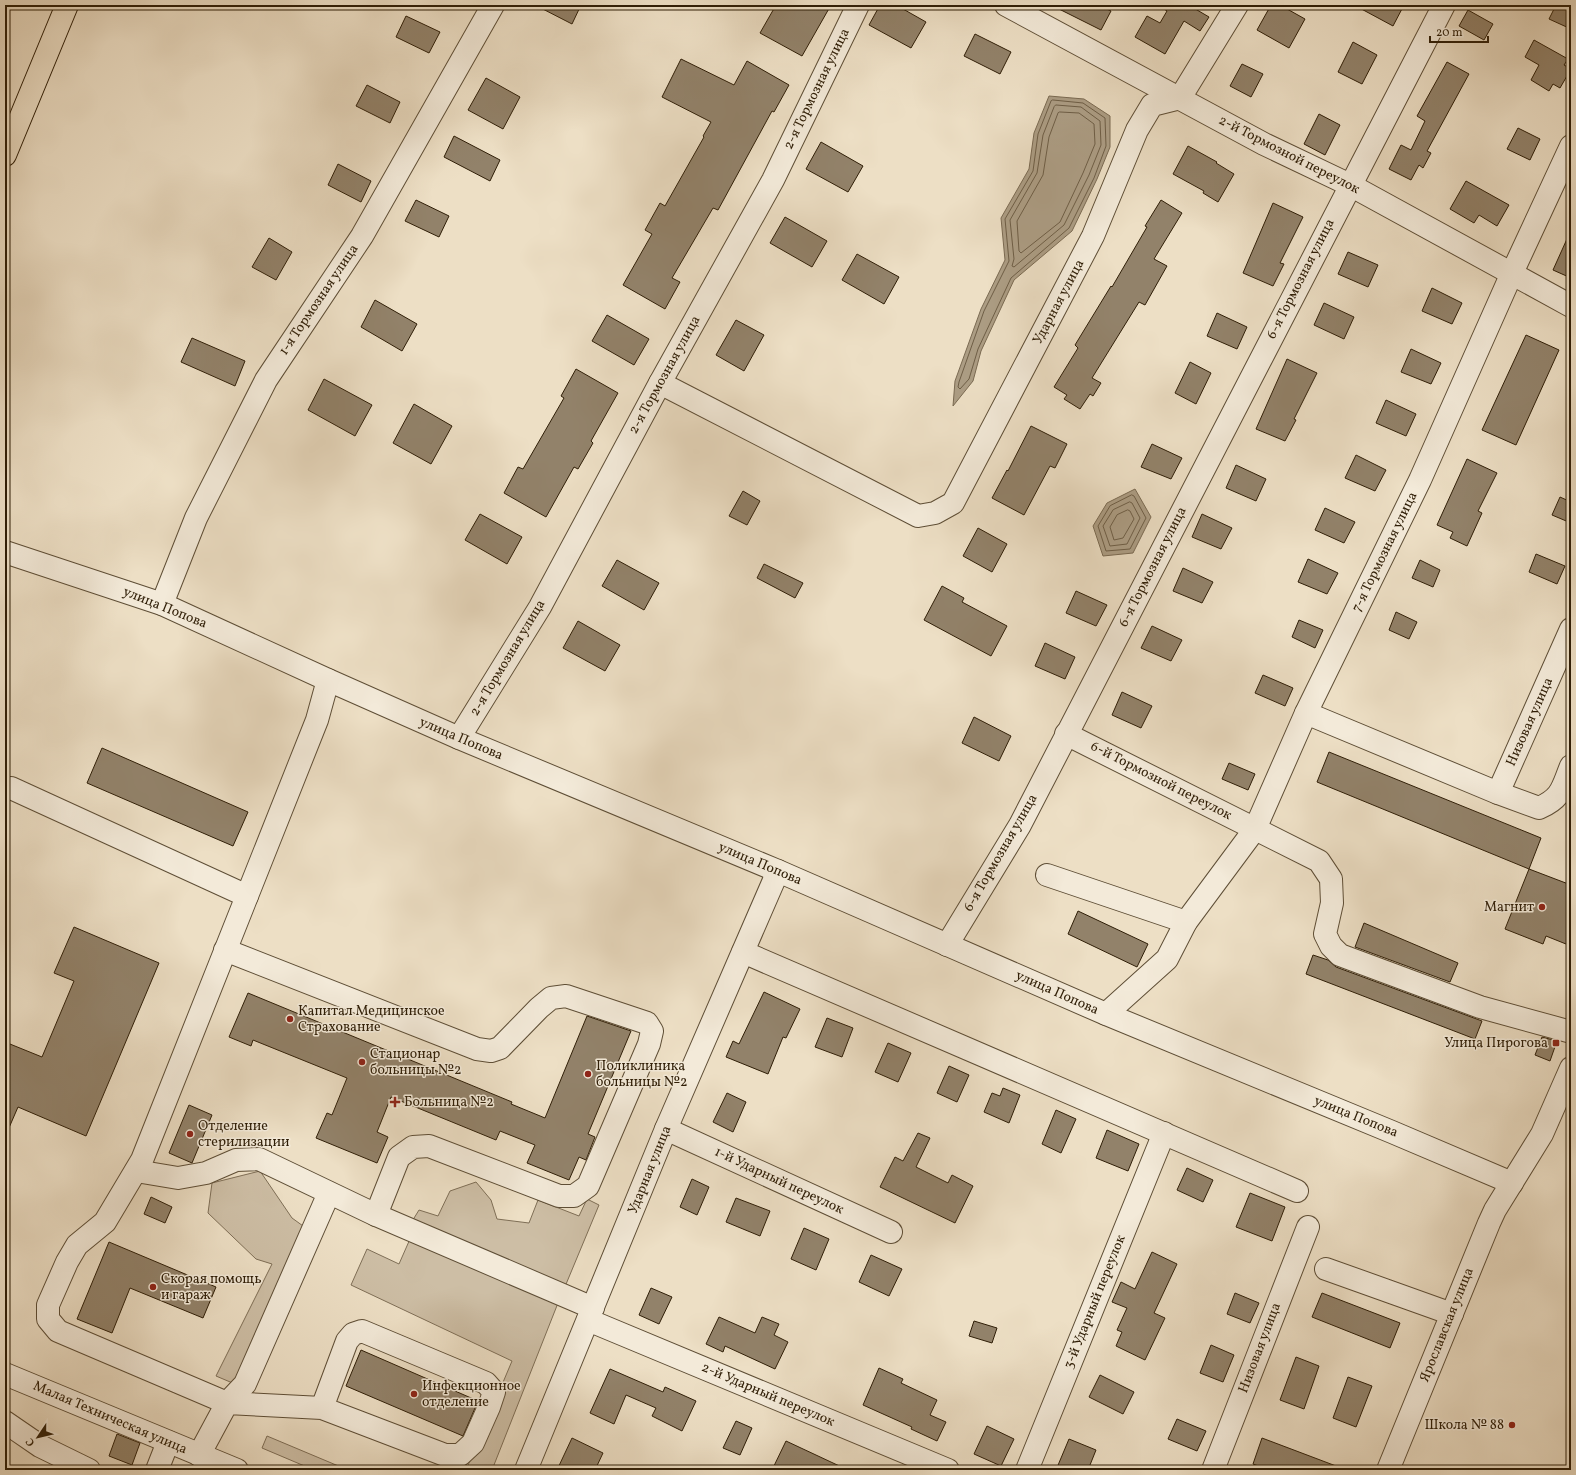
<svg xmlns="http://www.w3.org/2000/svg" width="1576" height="1475" font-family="Vollkorn,serif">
<rect width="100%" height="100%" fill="#eddfc5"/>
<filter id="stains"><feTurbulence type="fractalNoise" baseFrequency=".005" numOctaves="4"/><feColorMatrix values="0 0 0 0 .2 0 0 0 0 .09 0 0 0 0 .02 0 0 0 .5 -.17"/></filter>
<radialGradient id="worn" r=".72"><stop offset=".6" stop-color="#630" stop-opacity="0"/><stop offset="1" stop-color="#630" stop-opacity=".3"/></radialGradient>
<!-- green -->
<g fill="#cdbea5" stroke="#7e6e56">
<path d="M260 1171 292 1218 310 1231 242 1387 216 1376 272 1264 256 1259 208 1213 212 1183Z"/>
<path d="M476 1182 491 1200 497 1219 529 1223 538 1200 579 1216 587 1199 599 1205 564 1289 411 1223 419 1210 438 1216 450 1191Z"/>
<path d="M410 1239 558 1303 492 1470H466L512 1361 351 1285 367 1249 399 1264Z"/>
<path d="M267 1436 348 1470H314L262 1448Z"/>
</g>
<!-- water -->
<g fill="#ac9d84" stroke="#7a6a52">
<path d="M1049 96 1084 99 1110 116V147L1097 179 1072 231 1014 280 981 351 973 381 953 406 955 381 981 309 1005 260 1001 218 1029 169 1034 133Z"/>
<path d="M1135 489 1151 517 1133 553 1103 556 1093 526 1107 503Z"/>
</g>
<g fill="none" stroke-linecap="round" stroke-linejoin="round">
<!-- shore -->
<g stroke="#6e5e46" stroke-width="1">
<path d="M1053 100 1083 103 1105 118 1106 146 1094 178 1069 228 1011 278 978 349 969 379 960 389 958 387 959 382 984 311 1009 261 1005 219 1033 171 1038 134 1051 101Z"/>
<path d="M1056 105 1081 107 1100 121 1101 145 1089 175 1064 225 1014 267 1012 266 1014 259 1010 220 1037 173 1043 135 1054 107Z"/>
<path d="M1060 112 1079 113 1094 124 1095 144 1083 173 1060 222 1021 253 1019 251 1017 221 1043 175 1049 137 1058 113Z"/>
<path d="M1132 495 1134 496 1146 518 1130 549 1106 551 1098 526 1110 506Z"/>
<path d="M1130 502 1132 503 1140 518 1127 544 1110 546 1103 526 1113 510Z"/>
<path d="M1128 510 1130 511 1134 519 1123 538 1114 540 1110 527 1117 515Z"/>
</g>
</g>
<!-- building -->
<g fill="#92826a" stroke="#2f1e07">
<path d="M535 5H581L572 24Z"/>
<path d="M776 5H831L802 56 760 33Z"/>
<path d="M880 5H896L926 22 911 48 869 25Z"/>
<path d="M1051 5H1099L1111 11 1101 30Z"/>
<path d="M1158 5H1193L1192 7 1209 17 1200 31 1184 21 1165 54 1135 37 1147 16 1160 23 1167 11Z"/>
<path d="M1271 5H1280L1305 19 1289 48 1257 30Z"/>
<path d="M1354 5H1404L1393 26Z"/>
<path d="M1556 5H1571V29L1549 19Z"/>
<path d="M1468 10 1493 24 1484 40 1459 26Z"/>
<path d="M406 16 440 32 429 53 396 37Z"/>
<path d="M975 34 1011 52 1000 74 964 56Z"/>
<path d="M1534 40 1568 59 1564 65 1571 69 1560 88 1553 84 1549 91 1531 80 1539 65 1525 57Z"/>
<path d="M1353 42 1377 55 1362 84 1338 72Z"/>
<path d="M681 59 734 85 747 61 789 85 774 112 772 111 718 210 713 208 672 278 680 282 665 309 623 285 652 234 645 230 660 203 665 206 704 137 703 136 711 122 662 97Z"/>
<path d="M1447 62 1469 74 1427 151 1431 153 1423 168 1419 165 1411 180 1389 169 1401 145 1411 150 1425 121 1417 116Z"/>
<path d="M1242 64 1263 74 1251 97 1230 86Z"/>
<path d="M486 78 520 97 503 129 468 110Z"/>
<path d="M367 85 400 102 390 123 356 106Z"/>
<path d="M1319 114 1340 125 1325 155 1304 144Z"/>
<path d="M1518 128 1540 139 1530 160 1507 149Z"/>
<path d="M454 136 500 160 490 181 444 157Z"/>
<path d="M821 142 863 166 848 192 806 169Z"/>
<path d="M1188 146 1217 162 1216 163 1234 174 1218 202 1203 193 1204 191 1173 174Z"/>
<path d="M338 164 371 181 361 202 328 185Z"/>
<path d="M1466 181 1509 205 1497 226 1479 215 1474 223 1450 209Z"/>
<path d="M416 200 449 216 439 237 405 221Z"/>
<path d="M1161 200 1182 213 1154 259 1167 266 1145 305 1139 302 1092 378 1101 383 1093 396 1090 394 1080 409 1064 399 1067 395 1054 387 1078 348 1075 345 1111 286 1112 287 1147 227 1145 226Z"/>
<path d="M1273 203 1303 217 1280 263 1284 264 1273 286 1243 273Z"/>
<path d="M785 217 827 241 812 267 770 243Z"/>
<path d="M1571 230V278L1553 270Z"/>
<path d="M269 238 292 252 276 280 252 267Z"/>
<path d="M1348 252 1378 265 1368 287 1338 274Z"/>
<path d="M857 254 899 277 884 304 842 280Z"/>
<path d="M1432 288 1462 303 1452 324 1422 311Z"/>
<path d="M375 300 417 324 402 351 361 327Z"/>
<path d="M1324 303 1354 317 1344 339 1314 325Z"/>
<path d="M1217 313 1247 327 1237 349 1207 336Z"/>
<path d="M607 315 649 339 634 365 592 341Z"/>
<path d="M736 320 764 335 744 371 716 355Z"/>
<path d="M1526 335 1559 350 1516 445 1482 430Z"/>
<path d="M192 338 245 361 235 386 181 362Z"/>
<path d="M1411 349 1441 363 1431 384 1401 372Z"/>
<path d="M1287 359 1317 373 1294 419 1296 420 1285 441 1256 429Z"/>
<path d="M1190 362 1211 373 1196 404 1175 393Z"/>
<path d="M576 369 618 393 591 441 593 443 578 469 574 467 546 517 504 493 518 467 523 469 564 398 561 396Z"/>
<path d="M324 379 372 405 355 436 308 410Z"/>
<path d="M1386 400 1416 414 1406 436 1376 423Z"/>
<path d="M414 404 452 426 431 464 393 443Z"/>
<path d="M1031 426 1067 444 1055 468 1050 466 1024 515 992 498 1007 470 1008 471Z"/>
<path d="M1152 444 1182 458 1171 479 1141 467Z"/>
<path d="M1356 455 1386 470 1375 491 1345 478Z"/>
<path d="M1467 459 1497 473 1478 511 1482 513 1467 546 1450 538 1453 532 1437 525Z"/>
<path d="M1236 465 1266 479 1256 501 1226 488Z"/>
<path d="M743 491 760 501 747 525 729 516Z"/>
<path d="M1560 497 1571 502V523L1552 515Z"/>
<path d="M1325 508 1355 522 1344 543 1315 530Z"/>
<path d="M480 514 522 537 507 564 465 540Z"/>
<path d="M1202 514 1232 528 1221 549 1192 537Z"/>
<path d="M978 528 1007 544 992 572 963 556Z"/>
<path d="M1536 554 1565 566 1557 584 1529 572Z"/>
<path d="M1308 559 1338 573 1327 594 1298 582Z"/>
<path d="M617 560 659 583 644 610 602 586Z"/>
<path d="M1420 560 1440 570 1433 587 1412 578Z"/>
<path d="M764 564 803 583 795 598 757 578Z"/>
<path d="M1183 568 1213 582 1202 603 1173 591Z"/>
<path d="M942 586 964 598 962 602 1007 626 991 656 924 620Z"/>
<path d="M1076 591 1107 605 1096 626 1066 613Z"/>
<path d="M1396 612 1417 622 1409 639 1389 630Z"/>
<path d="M1299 620 1323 630 1315 648 1292 637Z"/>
<path d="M578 621 620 645 605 671 563 648Z"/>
<path d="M1152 626 1182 640 1171 661 1141 648Z"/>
<path d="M1045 643 1075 657 1065 679 1035 666Z"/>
<path d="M1263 675 1293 688 1285 706 1255 693Z"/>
<path d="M1122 692 1152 706 1141 728 1112 715Z"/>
<path d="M974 717 1011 736 999 761 962 743Z"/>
<path d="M102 748 248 812 233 846 87 783Z"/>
<path d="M1329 752 1541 838 1529 869 1317 782Z"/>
<path d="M1229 763 1255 774 1248 790 1222 779Z"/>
<path d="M1529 869 1571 885V946L1546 936 1543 944 1505 929Z"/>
<path d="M1078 911 1148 944 1137 967 1068 934Z"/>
<path d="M1364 923 1458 963 1450 982 1355 947Z"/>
<path d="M74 927 159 963 86 1136 18 1107 5 1137V1042L42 1057 74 981 54 973Z"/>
<path d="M1313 955 1328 960 1336 967 1482 1021 1475 1039 1306 974Z"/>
<path d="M764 992 800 1009 786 1038 783 1037 768 1074 726 1057 733 1041 739 1044Z"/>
<path d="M248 993 512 1102 511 1104 545 1118 587 1016 631 1031 588 1134 595 1137 586 1160 579 1157 569 1180 527 1163 535 1145 500 1131 496 1140 391 1097 377 1132 388 1137 377 1163 316 1138 327 1113 332 1115 347 1078 253 1040 251 1046 229 1037Z"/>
<path d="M827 1018 853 1028 842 1057 815 1047Z"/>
<path d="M1542 1037 1557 1041 1550 1061 1535 1055Z"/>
<path d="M888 1043 911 1053 898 1082 875 1072Z"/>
<path d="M949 1066 969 1075 957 1102 937 1093Z"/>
<path d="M1003 1088 1020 1095 1009 1123 984 1112 992 1093 1000 1096Z"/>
<path d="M727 1093 746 1102 733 1132 713 1122Z"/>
<path d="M189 1105 212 1115 192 1163 169 1153Z"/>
<path d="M1056 1110 1076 1119 1061 1153 1042 1144Z"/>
<path d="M1107 1130 1139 1144 1128 1171 1096 1158Z"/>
<path d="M918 1133 930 1138 916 1167 948 1183 952 1175 973 1186 955 1223 880 1187 895 1157 903 1161Z"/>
<path d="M1187 1168 1213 1180 1203 1202 1177 1190Z"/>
<path d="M692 1179 709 1187 697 1215 680 1207Z"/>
<path d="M1250 1193 1285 1207 1272 1241 1236 1227Z"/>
<path d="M151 1197 172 1207 165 1223 144 1214Z"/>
<path d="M736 1198 770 1211 760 1236 726 1222Z"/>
<path d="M804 1228 829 1239 816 1270 791 1259Z"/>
<path d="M109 1242 216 1287 203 1318 130 1288 112 1333 77 1319Z"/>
<path d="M1152 1252 1177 1264 1154 1313 1165 1318 1145 1360 1116 1346 1122 1332 1117 1330 1127 1308 1112 1302 1121 1282 1135 1289Z"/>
<path d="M871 1255 902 1269 889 1296 859 1282Z"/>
<path d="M651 1288 672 1297 659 1324 639 1315Z"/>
<path d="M1235 1293 1259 1303 1250 1323 1227 1314Z"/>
<path d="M1322 1293 1400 1323 1390 1348 1312 1317Z"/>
<path d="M719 1317 755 1333 762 1317 779 1324 774 1335 788 1342 775 1369 725 1346 723 1352 706 1344Z"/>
<path d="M974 1321 997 1328 992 1343 969 1336Z"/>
<path d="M1211 1345 1234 1355 1223 1382 1200 1373Z"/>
<path d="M361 1350 478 1401 463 1436 346 1386Z"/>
<path d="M1296 1357 1319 1366 1304 1409 1280 1400Z"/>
<path d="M879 1368 903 1379 901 1383 937 1400 930 1415 946 1422 937 1441 911 1429 912 1427 863 1405Z"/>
<path d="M610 1369 663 1392 665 1387 696 1401 682 1431 652 1416 656 1408 626 1395 614 1424 590 1413Z"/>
<path d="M1100 1375 1134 1392 1123 1414 1089 1397Z"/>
<path d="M1348 1377 1372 1386 1356 1427 1333 1418Z"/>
<path d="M1177 1419 1206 1431 1197 1451 1168 1439Z"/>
<path d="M736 1421 752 1428 740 1455 723 1448Z"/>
<path d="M987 1426 1014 1439 1001 1466 974 1454Z"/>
<path d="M117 1434 140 1443 132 1465 109 1456Z"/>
<path d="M572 1438 603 1453 595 1470H557Z"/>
<path d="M1262 1438 1344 1469 1343 1470H1269L1253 1464Z"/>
<path d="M1069 1439 1096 1450 1088 1470H1056Z"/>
<path d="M786 1441 848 1470H772Z"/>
</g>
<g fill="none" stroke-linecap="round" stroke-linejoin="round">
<!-- minor casing -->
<g stroke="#5e4e36" stroke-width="24">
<g id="minor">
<path d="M1006 5 1264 144 1350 185 1571 306"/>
<path d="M660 383 918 516 935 513 953 503 1093 236 1137 130 1152 105 1180 98 1237 5"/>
<path d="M5 552 162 604 328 680 459 738 778 871 1106 1014 1392 1132 1512 1183"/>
<path d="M162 604 196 518 266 380 362 236 493 5"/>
<path d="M328 680 317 720 142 1160 105 1222 77 1245 67 1262 48 1305V1319L58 1331 227 1403 245 1384 329 1193"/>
<path d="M1306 713 1498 793 1539 808C1562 798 1562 788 1571 766"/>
<path d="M1066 734 1319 861 1331 879 1332 903 1325 934 1331 946 1340 955 1480 1007 1571 1032"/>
<path d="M459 738 540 607 660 383 773 180 858 5"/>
<path d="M11 788 247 896"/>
<path d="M1498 793 1571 629"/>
<path d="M1047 875 1186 922"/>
<path d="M947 945 1020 825 1444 5"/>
<path d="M225 950 477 1049 491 1051 500 1048 539 1008 551 998 566 996 647 1023 652 1031 649 1044 588 1186 574 1196H559L429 1146 413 1147 399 1157 376 1215"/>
<path d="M743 952 1297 1191"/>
<path d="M1106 1014 1167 959 1186 922 1255 829 1306 713 1420 480 1512 273 1571 146"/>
<path d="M666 1129 891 1232"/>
<path d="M136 1171 178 1178 206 1173 236 1160 259 1159 376 1215 593 1308"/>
<path d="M1326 1269 1452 1314"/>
<path d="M588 1320 948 1470"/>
<path d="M5 1374 237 1470"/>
<path d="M5 1422 40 1446 89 1470"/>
<path d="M199 1455 227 1403 322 1408 445 1455H460L473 1443 489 1407 494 1392 486 1383 362 1331 353 1334 347 1341 322 1408"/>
<path d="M157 1470 168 1442"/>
<path d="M526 1470 666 1129 778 871"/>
<path d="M1027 1470 1164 1133"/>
<path d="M1213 1470 1308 1227"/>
<path d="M1388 1470 1489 1223 1495 1210 1542 1134 1571 1068"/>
</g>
</g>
<!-- major casing -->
<g stroke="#2f1e07" stroke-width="24">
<path id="major" d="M5 155 67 5"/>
</g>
<!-- minor -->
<use href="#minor" stroke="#f3ead9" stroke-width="22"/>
<!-- major -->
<use href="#major" stroke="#eddfc5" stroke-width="22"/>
</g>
<!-- markers -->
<g fill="#8f2418" stroke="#f3ead9" stroke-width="1.5">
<circle cx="1542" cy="907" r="4"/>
<circle cx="290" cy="1019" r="4"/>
<rect x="1552" y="1039" width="8" height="8" rx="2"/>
<circle cx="362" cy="1062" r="4"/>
<circle cx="588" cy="1074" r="4"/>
<path d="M393 1096h4v4h4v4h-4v4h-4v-4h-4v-4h4z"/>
<circle cx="190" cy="1134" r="4"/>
<circle cx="153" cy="1287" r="4"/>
<circle cx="414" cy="1394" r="4"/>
<circle cx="1512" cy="1425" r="4"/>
</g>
<g text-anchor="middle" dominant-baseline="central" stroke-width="3" stroke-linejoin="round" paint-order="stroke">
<!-- street labels -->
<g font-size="14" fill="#2f1e07" stroke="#f3ead9">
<text transform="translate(817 89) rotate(-64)">2-я Тормозная улица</text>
<text transform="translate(1289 155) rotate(27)">2-й Тормозной переулок</text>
<text transform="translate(1301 279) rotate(-63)">6-я Тормозная улица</text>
<text transform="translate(319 300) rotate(-56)">1-я Тормозная улица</text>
<text transform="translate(1059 302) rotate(-62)">Ударная улица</text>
<text transform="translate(665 375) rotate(-61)">2-я Тормозная улица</text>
<text transform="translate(1385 552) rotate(-64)">7-я Тормозная улица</text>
<text transform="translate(1153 567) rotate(-63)">6-я Тормозная улица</text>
<text transform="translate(165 608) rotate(22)">улица Попова</text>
<text transform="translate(508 658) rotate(-59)">2-я Тормозная улица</text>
<text transform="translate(1530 722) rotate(-66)">Низовая улица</text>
<text transform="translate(461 739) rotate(23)">улица Попова</text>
<text transform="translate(1161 781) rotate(27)">6-й Тормозной переулок</text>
<text transform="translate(1001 853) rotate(-60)">6-я Тормозная улица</text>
<text transform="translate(760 864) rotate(23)">улица Попова</text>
<text transform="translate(1057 993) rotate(24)">улица Попова</text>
<text transform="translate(1356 1117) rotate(22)">улица Попова</text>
<text transform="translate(650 1170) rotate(-68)">Ударная улица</text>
<text transform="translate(779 1181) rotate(25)">1-й Ударный переулок</text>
<text transform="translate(1095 1302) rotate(-68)">3-й Ударный переулок</text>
<text transform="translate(1447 1325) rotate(-68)">Ярославская улица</text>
<text transform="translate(1260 1348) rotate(-69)">Низовая улица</text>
<text transform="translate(768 1395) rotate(23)">2-й Ударный переулок</text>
<text transform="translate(110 1418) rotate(23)">Малая Техническая улица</text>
</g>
<!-- poi labels -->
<g font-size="14" fill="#2f1e07" stroke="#f3ead9" text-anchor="start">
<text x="1534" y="907" text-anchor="end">Магнит</text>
<text x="298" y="1011">Капитал Медицинское<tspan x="298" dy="16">Страхование</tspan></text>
<text x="1548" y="1043" text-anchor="end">Улица Пирогова</text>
<text x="370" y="1054">Стационар<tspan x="370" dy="16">больницы №2</tspan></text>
<text x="596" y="1066">Поликлиника<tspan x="596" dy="16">больницы №2</tspan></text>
<text x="404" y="1102">Больница №2</text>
<text x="198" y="1126">Отделение<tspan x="198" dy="16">стерилизации</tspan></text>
<text x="161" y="1279">Скорая помощь<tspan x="161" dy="16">и гараж</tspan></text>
<text x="422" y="1386">Инфекционное<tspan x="422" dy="16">отделение</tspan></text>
<text x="1504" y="1425" text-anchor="end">Школа № 88</text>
</g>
</g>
<!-- margin -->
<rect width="1576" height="1475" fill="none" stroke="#eddfc5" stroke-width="20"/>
<rect x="6" y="6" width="1564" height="1463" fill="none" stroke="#2f1e07" stroke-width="2"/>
<rect x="10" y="10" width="1556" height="1455" fill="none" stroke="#2f1e07"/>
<!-- north arrow -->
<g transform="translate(38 1437) rotate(235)" stroke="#f3ead9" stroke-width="3" paint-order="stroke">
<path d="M0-3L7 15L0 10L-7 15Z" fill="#2f1e07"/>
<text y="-6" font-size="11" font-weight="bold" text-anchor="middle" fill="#2f1e07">С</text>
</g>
<!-- scale -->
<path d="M1430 36v6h58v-6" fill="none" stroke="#2f1e07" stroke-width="2"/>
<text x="1436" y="36" font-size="12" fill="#2f1e07" stroke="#f3ead9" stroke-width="3" paint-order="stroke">20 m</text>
<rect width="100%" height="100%" filter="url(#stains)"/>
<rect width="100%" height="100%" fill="url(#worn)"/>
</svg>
